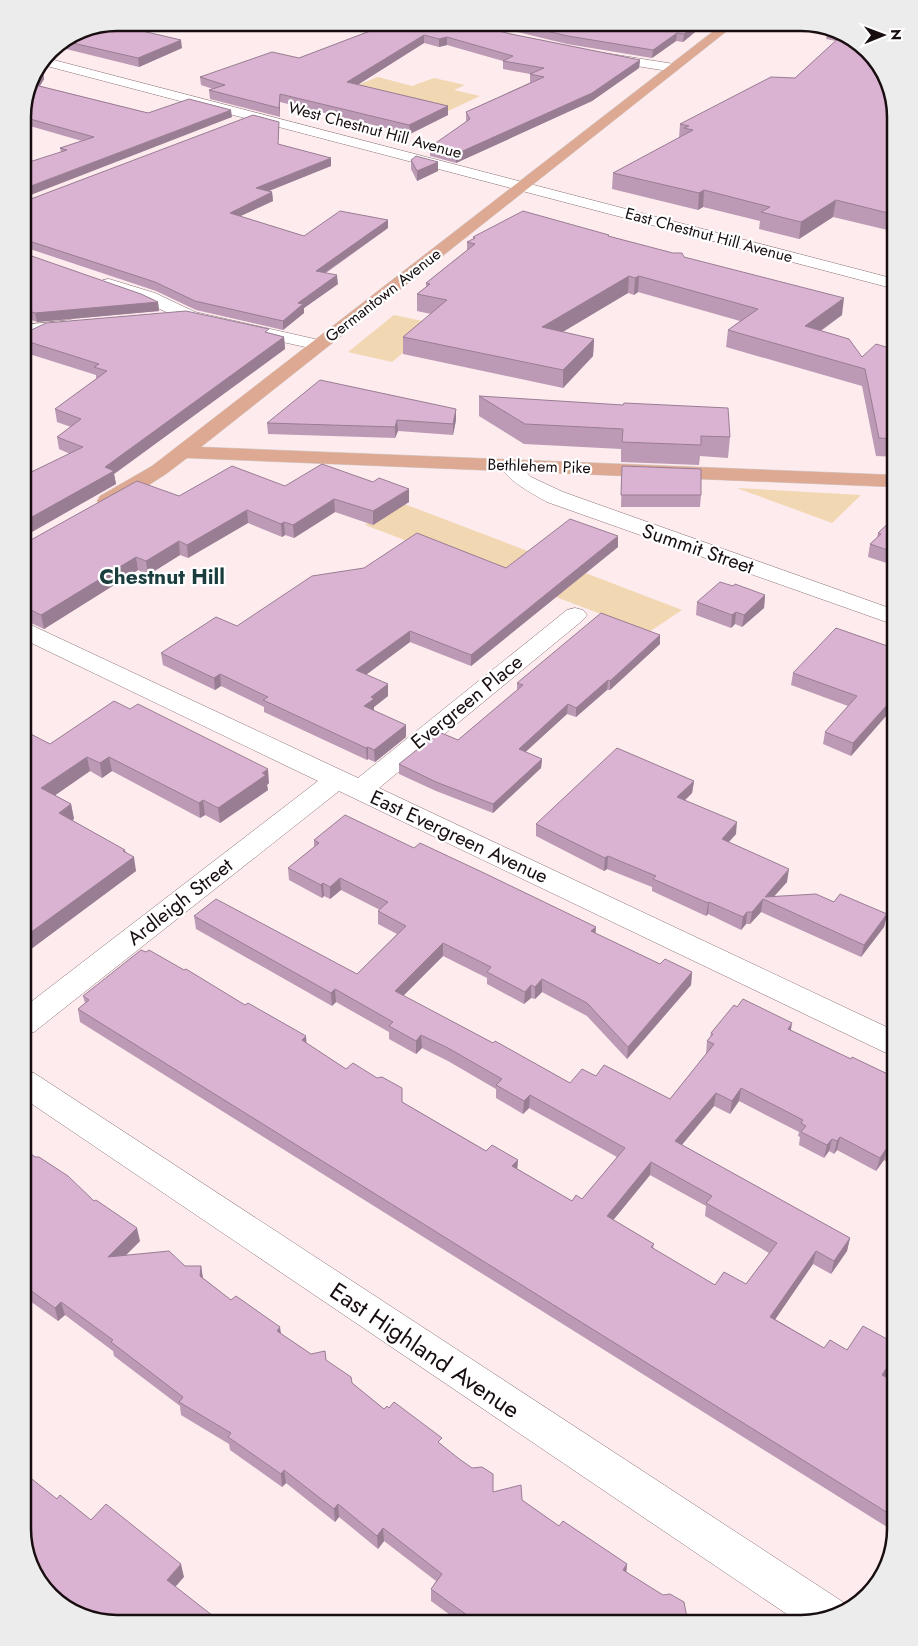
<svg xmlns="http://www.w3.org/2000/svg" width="918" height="1646" font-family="Jost,sans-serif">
<rect width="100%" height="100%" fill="#fdebee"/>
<!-- green -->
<g fill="#f1d7b2">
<path d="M378 77 412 86 434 78 465 85 454 90 480 96 444 113 355 86Z"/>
<path d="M394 315 437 324 392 362 348 352Z"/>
<path d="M737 488 861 495 832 523Z"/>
<path d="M399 502 682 610 649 632 365 525Z"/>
</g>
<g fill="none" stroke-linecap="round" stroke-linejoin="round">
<!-- minor casing -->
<g stroke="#8b7275" stroke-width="1">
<g id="minor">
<path d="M604 53 674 64 680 68 674 72 599 60 598 57Z"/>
<path d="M46 58 895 279V289L43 65Z"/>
<path d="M109 279 155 293 195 312 319 340 325 341 328 345 325 349 319 350 183 320 143 301 103 288 100 284 103 280Z"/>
<path d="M70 320 76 321 79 325 76 329 23 335V325Z"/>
<path d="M509 459 516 461 531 477 563 492 895 610V625L547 502C528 491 511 483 499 465L502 461Z"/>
<path d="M575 608 583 610 587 615 583 620 379 788 895 1031V1056L884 1052 339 791 34 1032 23 1035V1008L318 781 23 639V623L31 625 358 778 567 610Z"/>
<path d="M23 1070 34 1073 843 1602 847 1610 843 1614 800 1623 23 1098Z"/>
</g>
</g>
<!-- major casing -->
<g stroke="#d1cfcf" stroke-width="1">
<path id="major" d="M724 23H737L201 447 895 475V487L187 458 166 474 116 506 108 507 100 506 97 501 100 496 152 466Z"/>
</g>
<!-- minor -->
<use href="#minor" fill="#fff" fill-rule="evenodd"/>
<!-- major -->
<use href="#major" fill="#dea993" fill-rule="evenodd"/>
<!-- rail casing -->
<g stroke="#594c4f" stroke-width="4.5">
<path id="rail" d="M23 461 25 462"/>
</g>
<!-- rail -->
<use href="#rail" stroke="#fff" stroke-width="3" stroke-dasharray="9" stroke-linecap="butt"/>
</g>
<!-- wall -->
<g fill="#bc9ab5" fill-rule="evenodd">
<path d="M384 23H467L511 34 640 60 639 68 592 101 456 163 430 156V147L466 122V112L531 82H530V74L503 69V61L447 45 439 47 424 43 357 85 448 106V115L410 134 280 102V117L210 99 209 90 213 89 201 85 200 77 299 58 388 24Z"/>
<path d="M480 23H706L683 42 676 41 652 58 567 44Z"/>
<path d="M828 30 854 39 896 117V232L833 217 799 239 759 229 760 221 703 207 698 210 612 189 613 173 679 138 680 124 795 78 836 41 826 39Z"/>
<path d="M67 39 182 48 139 67 66 49 48 55Z"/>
<path d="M43 72 44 79 40 86 148 113 232 117 61 152 60 148 82 141 23 124V111Z"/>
<path d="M279 122 278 144 331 166 269 191 272 192 273 201 240 216 304 236 388 228 326 273 338 284 304 308V313L283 330 196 310 156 291 24 247 23 248V202Z"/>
<path d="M411 160 438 162V171L417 181 411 169Z"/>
<path d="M609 235V236L684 257 842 315 821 331 862 357 896 350V457L876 456 862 386 726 347 728 330 740 321 638 292 634 295 628 293 562 332 594 339 593 356 563 388 403 354V337L431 314 417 311V294L426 287V283L467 250V242L473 239V237Z"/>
<path d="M23 253 158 302 159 311 37 322 23 317Z"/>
<path d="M269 333 284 337 285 349 114 474 116 484 23 537V476L70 454 59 449 57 437 71 427 57 422 55 409 96 379V375L23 352V334Z"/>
<path d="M479 396 730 437 728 458 700 456 699 465 621 462V449L524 444 479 416Z"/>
<path d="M456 409V420L453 435 398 431 395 438 268 434 267 423Z"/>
<path d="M622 466 701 495 700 507H621Z"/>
<path d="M285 486 409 502 373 525 335 512 294 538 285 535 282 537 248 523 188 558 180 555 148 575 138 570 44 629 31 623 23 622V542L29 541 179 496Z"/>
<path d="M896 516V566L868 557 870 544 877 538 878 533Z"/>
<path d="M618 547 471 666 410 642 366 675 388 684V696L374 707V711L406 725V737L375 762 368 759 367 760 264 712V707L221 686 215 690 163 665 161 653 237 626 506 568Z"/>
<path d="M733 586 765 595 764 608 742 627 735 624 731 628 696 615 697 602Z"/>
<path d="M660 635V644L610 690H607L576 717 567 714 525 752 542 759 541 768 493 813 436 791 399 774V764L458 740 517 690V683Z"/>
<path d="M896 649V715L893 719 886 716 851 756 823 744 825 732 848 706 791 685 793 673Z"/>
<path d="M23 730 50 744 269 783 267 785 268 790 220 823 205 815 200 818 112 771 102 778 90 771 55 795 71 804 74 819 72 820 126 852 136 871 23 955Z"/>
<path d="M694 781 692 793 685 800 736 834 728 842 787 882 774 896 834 902 887 914 884 927 861 957 761 912 750 924H746L741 930 708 914 706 916 652 891V887L607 869 604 871 536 836V824Z"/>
<path d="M314 840 414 848 595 933 660 964 692 972 691 985 627 1059 587 1016 542 992 535 999 531 998 524 1004 487 984V978L443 956 403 996 493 1043 570 1083 596 1076 670 1099 706 1054 707 1041 710 1037 711 1033 737 1007 791 1031 851 1059 896 1078V1167L884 1160 876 1171 837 1150 834 1154 829 1151 824 1158 799 1145 800 1137 798 1136 799 1132 739 1101 730 1114 714 1106 682 1145 850 1238 847 1251 831 1274 813 1264 775 1319 824 1348 847 1350 896 1344V1360L885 1377 896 1383V1529L895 1532 80 1022 78 1009 85 1003 83 996 306 1043 346 1069 572 1201 582 1199 617 1157 529 1108 523 1114 496 1098V1089L448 1061 422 1048 416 1054 389 1039V1032L336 1002 332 1006 196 929 194 916 357 974 397 934 378 924V911L380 910 341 890 330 899 324 896 322 898 289 880 288 868 314 847ZM650 1175 706 1206 705 1216 769 1253 746 1284 715 1285 653 1249 654 1244 613 1220Z"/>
<path d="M23 1148 94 1201 140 1241 126 1255 185 1266H201L203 1278 231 1300 311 1354 326 1360 352 1383 384 1409 442 1445 493 1492 522 1500 559 1526 627 1564 626 1572 688 1623H712H461L431 1601V1589L436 1581 384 1541 378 1549 339 1517 335 1522 286 1483 282 1487 230 1450 229 1444 181 1415 180 1406 114 1356 113 1351 65 1315 58 1321 23 1296Z"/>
</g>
<!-- shaded-wall -->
<g fill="#997d93">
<path d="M697 23H706L683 42 684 34Z"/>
<path d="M677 33 676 41 652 58 653 50Z"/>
<path d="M424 35V43L348 91 347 82Z"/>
<path d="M447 37V45L439 47V39Z"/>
<path d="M181 40 182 48 139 67 138 58Z"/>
<path d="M64 41 66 49 48 55 50 50Z"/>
<path d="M640 60 639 68 592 101 456 163V154Z"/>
<path d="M43 72 44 79 36 92 35 85Z"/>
<path d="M280 94V117L279 108Z"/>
<path d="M448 106V115L410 134 409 125Z"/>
<path d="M231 110 232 117 23 198V189Z"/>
<path d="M331 158V166L256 196V188Z"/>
<path d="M438 162V171L417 181V171Z"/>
<path d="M704 190 703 207 698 210 699 193Z"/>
<path d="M272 192 273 201 230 221V213Z"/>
<path d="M836 200 833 217 799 239 801 222Z"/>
<path d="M388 220V228L316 279V271Z"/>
<path d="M337 275 338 284 304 308V313L283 330V321L298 303Z"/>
<path d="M629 276 628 293 541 345 542 327Z"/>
<path d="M639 276 638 292 634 295 635 278Z"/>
<path d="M844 298 842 315 803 343 805 326Z"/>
<path d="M158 302 159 311 37 322 35 313Z"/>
<path d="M284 337 285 349 114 474 116 484 23 537V522L105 467Z"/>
<path d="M594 339 593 356 563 388V370Z"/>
<path d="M456 409V420L453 435V424Z"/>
<path d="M397 420 398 431 395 438V427Z"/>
<path d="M409 489V502L373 525V511Z"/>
<path d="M334 499 335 512 294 538 293 525Z"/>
<path d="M247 510 248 523 188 558 187 545Z"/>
<path d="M284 522 285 535 282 537 281 524Z"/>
<path d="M618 536V547L471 666V655Z"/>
<path d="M179 541 180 555 148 575 146 561Z"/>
<path d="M136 557 138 570 44 629 41 615Z"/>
<path d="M765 595 764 608 742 627 744 615Z"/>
<path d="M736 612 735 624 731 628 732 615Z"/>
<path d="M410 631V642L356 682V670Z"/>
<path d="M660 635V644L610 690V681Z"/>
<path d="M220 674 221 686 215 690 214 678Z"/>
<path d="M608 680 607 690 576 717V708Z"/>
<path d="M388 684V696L374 707V711L364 706 371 697Z"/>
<path d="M568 704 567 714 519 758V749Z"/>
<path d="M888 704 886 716 851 756 853 743Z"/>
<path d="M895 706 896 715 893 719Z"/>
<path d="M406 725V737L375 762 374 750Z"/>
<path d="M368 747V759L367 760 366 748Z"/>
<path d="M87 757 90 771 44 803 41 788Z"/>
<path d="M109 757 112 771 102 778 100 763Z"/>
<path d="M542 759 541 768 493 813V804Z"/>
<path d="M268 769 269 783 267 785 268 790 220 823 218 808Z"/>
<path d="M694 781 692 793 676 809 677 797Z"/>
<path d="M203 800 205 815 200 818 199 803Z"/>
<path d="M71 804 74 819 62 828 59 813Z"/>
<path d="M737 822 736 834 720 852 722 839Z"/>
<path d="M125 850 127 861 134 857 136 871 23 955V938Z"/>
<path d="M608 856 607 869 604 871 605 858Z"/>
<path d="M789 869 787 882 769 902 765 897Z"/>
<path d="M340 878 341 890 330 899V887Z"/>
<path d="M323 883 324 896 322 898 321 885Z"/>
<path d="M763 899 761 912 750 924 752 912Z"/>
<path d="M709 902 708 914 706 916 708 903Z"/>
<path d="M747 912 746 924 741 930 743 917Z"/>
<path d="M887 914 884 927 861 957 864 945Z"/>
<path d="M596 927 595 940 591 931Z"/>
<path d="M443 943V956L395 1004V991Z"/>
<path d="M692 972 691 985 627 1059 628 1047Z"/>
<path d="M542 979V992L535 999V987Z"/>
<path d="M531 985V998L524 1004 525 992Z"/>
<path d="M335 989 336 1002 332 1006 331 993Z"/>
<path d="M792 1023 790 1036 788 1029Z"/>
<path d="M421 1035 422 1048 416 1054V1041Z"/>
<path d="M306 1036 307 1049 302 1040Z"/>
<path d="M741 1088 739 1101 730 1114 732 1101Z"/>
<path d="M716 1093 714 1106 674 1154 675 1141Z"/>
<path d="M530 1095 529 1108 523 1114 524 1101Z"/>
<path d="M840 1137 837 1150 834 1154 837 1141Z"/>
<path d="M832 1139 829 1151 824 1158 827 1145Z"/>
<path d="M887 1148 884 1160 876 1171 880 1158Z"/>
<path d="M518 1160 517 1173 512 1166Z"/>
<path d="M651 1162 650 1175 606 1229 607 1216Z"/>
<path d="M137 1228 140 1241 111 1270 108 1257Z"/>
<path d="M850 1238 847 1251 831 1274 834 1261Z"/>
<path d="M816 1251 813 1264 768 1330 770 1317Z"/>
<path d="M201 1266 203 1279 200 1276Z"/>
<path d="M61 1302 65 1315 58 1321 55 1308Z"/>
<path d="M280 1327 282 1340 277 1331Z"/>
<path d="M896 1354V1360L878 1388 882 1375Z"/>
<path d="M284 1470 286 1483 282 1487 281 1474Z"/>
<path d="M338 1504 339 1517 335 1522 334 1509Z"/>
<path d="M383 1528 384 1541 378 1549 377 1536Z"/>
<path d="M181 1564 184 1577 170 1593 167 1580Z"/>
<path d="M627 1564 626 1576 623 1570Z"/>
</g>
<!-- building -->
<g fill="#dbb3d2" stroke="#997d93" fill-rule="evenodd">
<path d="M391 23H467L511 34 640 60 592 93 456 154 430 147 470 119 466 112 544 77 530 74 544 68 503 61 513 56 447 37 439 39 424 35 347 82 448 106 409 125 280 94 279 108 209 90 225 85 200 77 272 52 299 58Z"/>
<path d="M512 23H697L684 34 677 33 653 50 568 36Z"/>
<path d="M112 24 181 40 138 58 64 41 63 42 67 39 101 26Z"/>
<path d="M842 35 854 39 886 75 896 117V215L836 200 801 222 761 212 770 207 704 190 699 193 613 173 693 130 684 128 689 126 680 124 771 77 795 78Z"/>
<path d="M43 72 35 85 148 113 189 99 231 110 23 189V164L67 150 60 148 94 137 23 117V111L40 73Z"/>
<path d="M253 115 279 122 278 144 331 158 256 188 272 192 230 213 304 236 340 211 388 220 316 271 337 275 298 303 303 304 283 321 195 301 155 282 23 239V202Z"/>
<path d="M416 156 438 162 417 171 411 160Z"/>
<path d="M523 211 609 235 608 236 673 253H682L684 257 844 298 805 326 849 339 862 357 876 344 896 350V439L879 438 865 369 728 330 758 309 639 276 635 278 629 276 542 327 594 339 563 370 403 337 447 300 417 294 430 284 426 283 475 244 467 242 475 238 473 237Z"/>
<path d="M23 253 141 294 158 302 35 313 23 309Z"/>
<path d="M186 311 269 329 265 332 284 337 105 467 114 471 23 522V476L83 447 57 437 81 419 55 409 107 371 94 367 99 364 23 340V334L46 323Z"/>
<path d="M320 380 456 409 453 424 397 420 395 427 267 423Z"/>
<path d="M479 396 623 405 624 403 728 408 730 437 701 436V445L622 442 623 429 525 424Z"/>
<path d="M322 464 373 482 379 478 409 489 373 511 334 499 293 525 284 522 281 524 247 510 187 545 179 541 146 561 136 557 41 615 29 609 23 608V542L29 541 137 481 179 496 232 466 285 486Z"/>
<path d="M622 466 701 469V495H621Z"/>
<path d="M896 516V553L870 544 881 534 878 533Z"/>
<path d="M570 519 618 536 471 655 410 631 356 670 388 684 371 697 374 699 364 706 406 725 374 750 368 747 366 748 263 700 268 697 220 674 214 678 161 653 216 617 237 626 312 576 364 568 417 533 506 568Z"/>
<path d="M720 582 733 586 735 584 765 595 744 615 736 612 732 615 697 602Z"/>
<path d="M601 613 660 635 610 681 608 680 576 708 568 704 519 749 542 759 493 804 436 782 399 764 439 732 458 740 523 685 517 683Z"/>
<path d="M836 628 896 649V706L888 704 853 743 825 732 857 696 793 673Z"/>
<path d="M114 701 130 709 138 704 268 769 262 773 266 775 218 808 203 800 199 803 109 757 100 763 87 757 41 788 71 804 59 813 125 850 123 851 134 857 23 938V730L50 744Z"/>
<path d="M617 748 694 781 677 797 737 822 722 839 789 869 765 897 816 894 834 902 840 894 887 914 864 945 763 899 752 912H747L743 917 709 902 708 903 653 879 656 876 608 856 605 858 536 824Z"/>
<path d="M345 815 414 848 420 843 484 873 596 927 591 931 660 964 665 959 692 972 628 1047 587 1003 542 979 535 987 531 985 525 992 487 972 491 967 443 943 395 991 493 1043 495 1041 570 1083 582 1069 596 1076 604 1065 670 1099 714 1044 707 1041 713 1034 711 1033 734 1005 737 1007 743 999 792 1023 788 1029 851 1059 852 1057 896 1078V1152L887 1148 880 1158 840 1137 837 1141 832 1139 827 1145 801 1132 806 1126 801 1123 803 1120 741 1088 732 1101 716 1093 675 1141 850 1238 834 1261 816 1251 770 1317 824 1348 830 1340 847 1350 863 1326 896 1344V1354L882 1375 896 1383V1518L78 1009 89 1000 83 996 141 950 146 952 149 950 184 970 186 969 245 1005 248 1003 306 1036 302 1040 346 1069 353 1063 377 1078 382 1077 402 1088V1102L486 1151 492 1145 518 1160 512 1166 572 1201 576 1195 582 1199 625 1148 530 1095 524 1101 496 1085 502 1079 448 1048 421 1035 416 1041 389 1026 393 1022 335 989 331 993 194 916 216 899 357 974 406 926 378 911 388 902 340 878 330 887 323 883 321 885 288 868 319 843 314 840ZM651 1162 712 1196 706 1203 777 1243 746 1284 724 1272 715 1285 651 1247 654 1244 607 1216Z"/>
<path d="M23 1148 35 1157H39L68 1176 94 1201 96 1200 137 1228 108 1257 169 1251 185 1266H201L200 1276 231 1300 236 1296 280 1327 277 1331 311 1354 325 1351 326 1360 351 1377 352 1383 384 1409 387 1406 389 1408 394 1402 442 1438 438 1442 458 1458 472 1468 482 1467 493 1474V1492L521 1485 522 1500 559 1526 563 1521 627 1564 623 1570 663 1595 670 1594 684 1602 688 1623 704 1618 712 1623H478L431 1589 442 1574 383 1528 377 1536 338 1504 334 1509 284 1470 281 1474 228 1437 231 1433 179 1402 183 1397 111 1342 113 1340 61 1302 55 1308 23 1285Z"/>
<path d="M23 1472 57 1499 60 1495 91 1520 106 1504 181 1564 167 1580 222 1623H111L64 1607 32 1571 22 1529Z"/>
</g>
<g text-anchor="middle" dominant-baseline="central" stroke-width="4.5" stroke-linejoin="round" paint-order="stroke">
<!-- far-street labels -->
<g font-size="16" fill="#180e10" stroke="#fff">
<text transform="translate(375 130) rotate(15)">West Chestnut Hill Avenue</text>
<text transform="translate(709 235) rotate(15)">East Chestnut Hill Avenue</text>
<text transform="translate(383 295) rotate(-38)">Germantown Avenue</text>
<text transform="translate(539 466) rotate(2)">Bethlehem Pike</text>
</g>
<!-- street labels -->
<g font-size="20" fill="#180e10" stroke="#fff">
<text transform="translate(698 549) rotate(19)">Summit Street</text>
<text transform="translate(467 702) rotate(-39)">Evergreen Place</text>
<text transform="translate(459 837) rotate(25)">East Evergreen Avenue</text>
<text transform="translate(180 902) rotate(-38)">Ardleigh Street</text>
</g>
<!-- neighbourhood labels -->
<g font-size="21" font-weight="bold" fill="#1b3d3d" stroke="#fff">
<text x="162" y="577">Chestnut Hill</text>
</g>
<!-- near-street labels -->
<g font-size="24" fill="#180e10" stroke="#fff">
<text transform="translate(425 1350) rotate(34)">East Highland Avenue</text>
</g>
</g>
<!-- crop -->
<path d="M0 0H918V1646H0ZM117 31H801A86 86 0 0 1 887 117V1529A86 86 0 0 1 801 1615H117A86 86 0 0 1 31 1529V117A86 86 0 0 1 117 31Z" fill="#edecec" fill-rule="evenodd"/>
<path fill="none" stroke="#180e10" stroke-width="2.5" d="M117 31H801A86 86 0 0 1 887 117V1529A86 86 0 0 1 801 1615H117A86 86 0 0 1 31 1529V117A86 86 0 0 1 117 31Z"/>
<!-- north arrow -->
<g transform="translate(883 35) rotate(89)" stroke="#ffffff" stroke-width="4" paint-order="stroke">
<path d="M0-4L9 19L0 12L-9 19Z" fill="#180e10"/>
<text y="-8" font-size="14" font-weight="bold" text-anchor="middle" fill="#180e10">N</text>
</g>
</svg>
